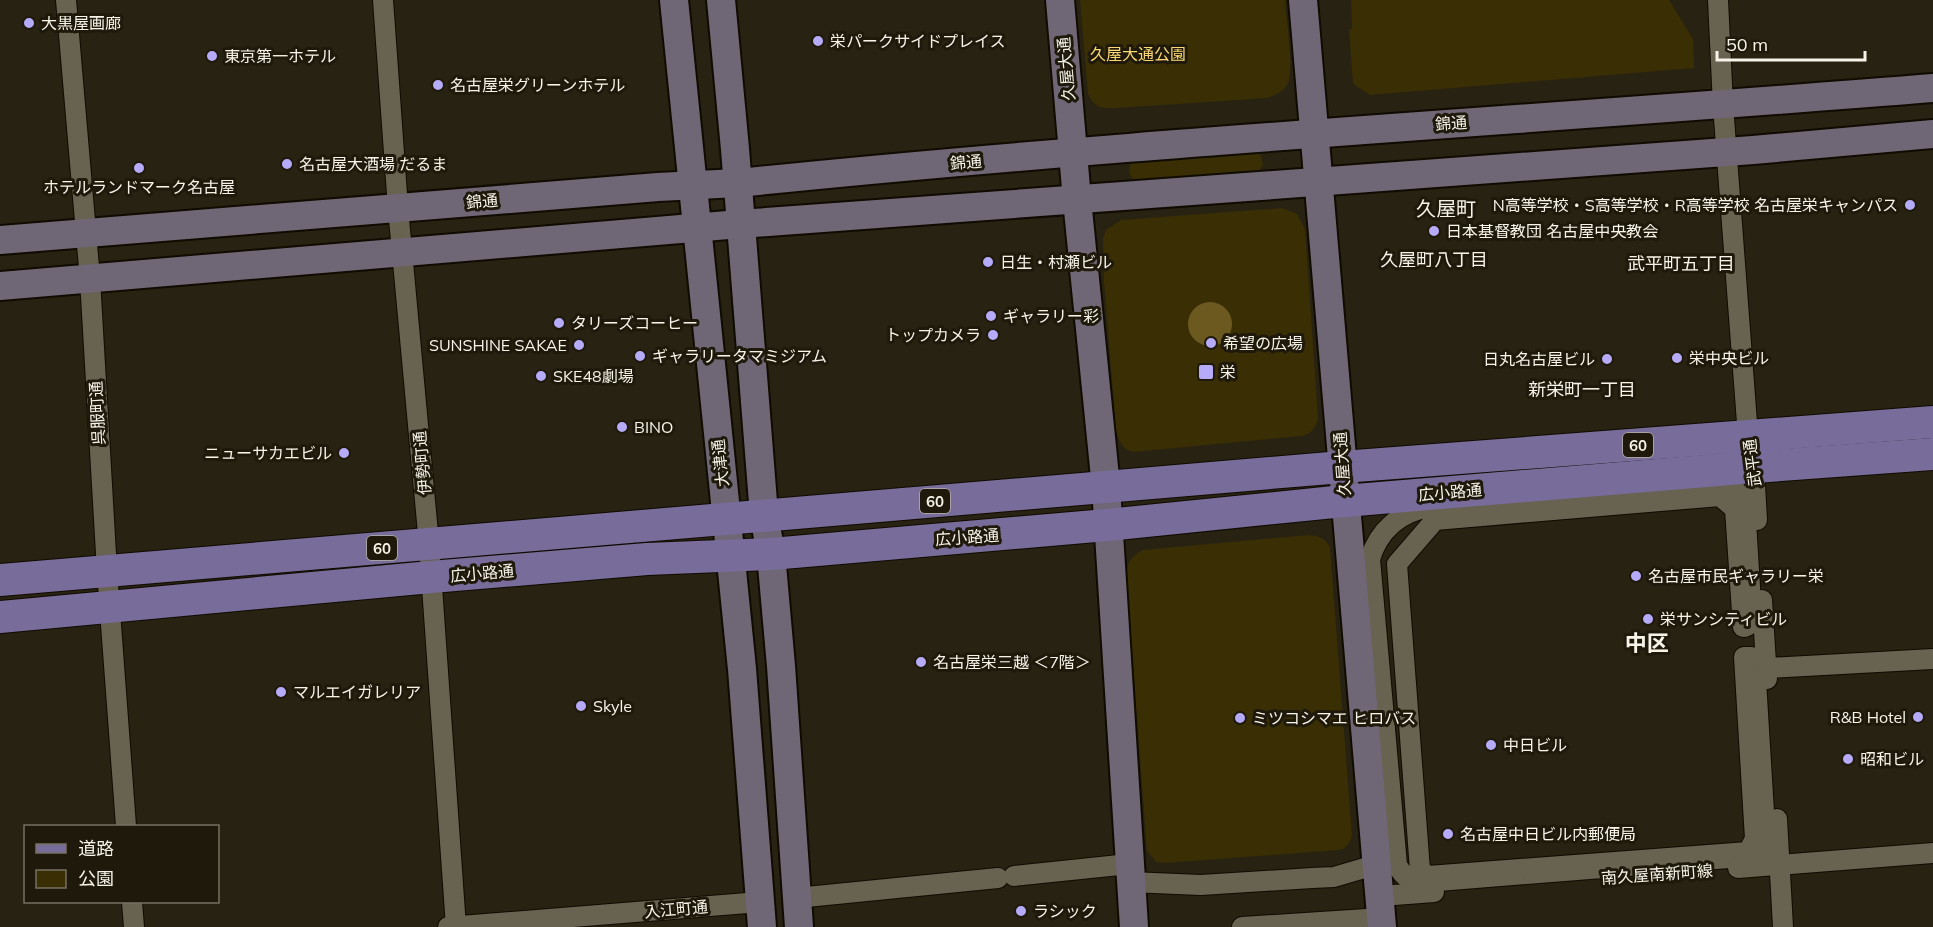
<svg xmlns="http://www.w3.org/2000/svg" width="1933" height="927" font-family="Mulish,'Noto Sans JP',sans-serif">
<rect width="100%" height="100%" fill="#282213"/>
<!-- green -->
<g fill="#3a2e05">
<path d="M1080 0H1285C1286 18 1295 72 1287 85 1283 92 1275 95 1268 98L1117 108C1103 109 1094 108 1088 94Z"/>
<path d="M1351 0H1669L1693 39 1694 68 1370 95 1353 84 1349 29H1352Z"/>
<path d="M1259 151 1263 164 1257 175 1136 183C1129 176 1127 169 1132 161Z"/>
<path d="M1282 208 1297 214 1305 229 1318 418C1316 427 1312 434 1302 436L1133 452C1121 449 1119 440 1116 430L1104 281 1103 238 1106 230 1121 220Z"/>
<path d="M1309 535C1319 536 1326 538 1330 548L1352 836C1350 843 1346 849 1339 850L1164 863 1156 862 1147 851 1128 599C1127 578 1121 560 1143 550Z"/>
</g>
<!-- water -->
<circle fill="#6b5920" cx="1210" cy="324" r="22"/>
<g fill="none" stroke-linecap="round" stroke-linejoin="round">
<!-- street casing -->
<g stroke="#100b01" stroke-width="22">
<g id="street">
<path d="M66 0 90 279 107 571 126 826"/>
<path d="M383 0 398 208 429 544 456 927"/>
<path d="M1718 0 1723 105 1748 436 1754 467 1757 520"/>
<path d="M1713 482 1726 484 1734 488 1745 505 1752 619C1750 623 1748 627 1743 627L1735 509 1720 496 1435 520 1397 564 1420 870 1428 876 1748 852 1755 839 1744 657H1751L1755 664 1765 828C1765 840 1765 850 1754 856L1426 882C1410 881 1404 878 1397 865L1370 559C1379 530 1400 512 1430 507Z"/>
<path d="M1762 600 1767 679"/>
<path d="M1767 668 1933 659"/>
<path d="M1777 819 1783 927"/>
<path d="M1738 868 1933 853"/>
<path d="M1014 876 1129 864"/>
<path d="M1130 882 1201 885 1312 878 1334 877 1378 864"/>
<path d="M1381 896 1434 892"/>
<path d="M796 898 998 878"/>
<path d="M132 902 134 927"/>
<path d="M448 927 760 902"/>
<path d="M1242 927 1382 918"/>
</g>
</g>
<!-- secondary casing -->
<g stroke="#100b01" stroke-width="32">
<g id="secondary">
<path d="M674 0 742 669 762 927"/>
<path d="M721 0 735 149 764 515 771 554 781 666 799 927"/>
<path d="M1060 0 1077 200 1106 487 1134 927"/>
<path d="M1303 0 1382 927"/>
<path d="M0 240 658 187 738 183C1136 142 1535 120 1933 88"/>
<path d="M0 286 740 224 1753 150 1933 134"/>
</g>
</g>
<!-- primary casing -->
<g stroke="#100b01" stroke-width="34">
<g id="primary">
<path d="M0 580 1342 467 1933 422"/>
<path d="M0 617 431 577 647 559 771 554 1107 525 1344 501 1754 467 1933 454"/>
</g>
</g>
<!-- street -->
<use href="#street" stroke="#686251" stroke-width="20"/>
<!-- secondary -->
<use href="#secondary" stroke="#706776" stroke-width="28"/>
<!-- primary -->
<use href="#primary" stroke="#786c9a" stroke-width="32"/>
</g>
<!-- markers -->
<g fill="#b6abf8" stroke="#1e190a" stroke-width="2">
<circle cx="29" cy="23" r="6"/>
<circle cx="818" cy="41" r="6"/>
<circle cx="212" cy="56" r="6"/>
<circle cx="438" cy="85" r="6"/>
<circle cx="287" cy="164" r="6"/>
<circle cx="139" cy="168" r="6"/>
<circle cx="1910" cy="205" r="6"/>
<circle cx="1434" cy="231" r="6"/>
<circle cx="988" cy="262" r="6"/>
<circle cx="991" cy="316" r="6"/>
<circle cx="559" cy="323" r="6"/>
<circle cx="993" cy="335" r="6"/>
<circle cx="1211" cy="343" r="6"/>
<circle cx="579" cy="345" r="6"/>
<circle cx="640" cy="356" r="6"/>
<circle cx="1677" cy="358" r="6"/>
<circle cx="1607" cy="359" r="6"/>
<rect x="1198" y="364" width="16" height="16" rx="3"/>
<circle cx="541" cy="376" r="6"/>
<circle cx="622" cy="427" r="6"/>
<circle cx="344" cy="453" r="6"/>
<circle cx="1636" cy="576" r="6"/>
<circle cx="1648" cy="619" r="6"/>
<circle cx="921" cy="662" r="6"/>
<circle cx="281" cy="692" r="6"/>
<circle cx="581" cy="706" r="6"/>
<circle cx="1918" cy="717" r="6"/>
<circle cx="1240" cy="718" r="6"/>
<circle cx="1491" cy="745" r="6"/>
<circle cx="1848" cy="759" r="6"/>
<circle cx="1448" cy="834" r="6"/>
<circle cx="1021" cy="911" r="6"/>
</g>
<g text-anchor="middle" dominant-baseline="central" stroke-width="6" stroke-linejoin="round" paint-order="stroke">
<!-- shield labels -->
<g fill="#1e190a" stroke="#b6b2a6" stroke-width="1.5">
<rect x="1623" y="433" width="30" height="24" rx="4.5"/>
<rect x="920" y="489" width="30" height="24" rx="4.5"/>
<rect x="367" y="536" width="30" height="24" rx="4.5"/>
</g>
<g font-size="15" font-weight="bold" fill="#f7f3e9">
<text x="1638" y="445">60</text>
<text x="935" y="501">60</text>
<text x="382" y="548">60</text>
</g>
<!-- poi labels -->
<g font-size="16" fill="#f7f3e9" stroke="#1e190a" text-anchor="start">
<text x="41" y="23">大黒屋画廊</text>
<text x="830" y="41">栄パークサイドプレイス</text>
<text x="224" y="56">東京第一ホテル</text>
<text x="450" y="85">名古屋栄グリーンホテル</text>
<text x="299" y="164">名古屋大酒場 だるま</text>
<text x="139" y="187" text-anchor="middle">ホテルランドマーク名古屋</text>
<text x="1898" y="205" text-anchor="end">N高等学校・S高等学校・R高等学校 名古屋栄キャンパス</text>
<text x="1446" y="231">日本基督教団 名古屋中央教会</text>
<text x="1000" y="262">日生・村瀬ビル</text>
<text x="1003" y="316">ギャラリー彩</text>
<text x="571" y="323">タリーズコーヒー</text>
<text x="981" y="335" text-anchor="end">トップカメラ</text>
<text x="1223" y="343">希望の広場</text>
<text x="567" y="345" text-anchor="end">SUNSHINE SAKAE</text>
<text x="652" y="356">ギャラリータマミジアム</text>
<text x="1689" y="358">栄中央ビル</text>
<text x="1595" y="359" text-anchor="end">日丸名古屋ビル</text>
<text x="1220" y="372">栄</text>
<text x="553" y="376">SKE48劇場</text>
<text x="634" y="427">BINO</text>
<text x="332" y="453" text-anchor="end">ニューサカエビル</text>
<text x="1648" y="576">名古屋市民ギャラリー栄</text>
<text x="1660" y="619">栄サンシティビル</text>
<text x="933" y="662">名古屋栄三越 ＜7階＞</text>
<text x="293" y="692">マルエイガレリア</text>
<text x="593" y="706">Skyle</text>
<text x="1906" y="717" text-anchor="end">R&amp;B Hotel</text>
<text x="1252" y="718">ミツコシマエ ヒロバス</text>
<text x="1503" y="745">中日ビル</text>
<text x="1860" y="759">昭和ビル</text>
<text x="1460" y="834">名古屋中日ビル内郵便局</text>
<text x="1033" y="911">ラシック</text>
</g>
<!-- park labels -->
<g font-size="16" fill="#fbd871" stroke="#1e190a">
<text x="1138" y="54">久屋大通公園</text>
</g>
<!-- street labels -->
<g font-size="16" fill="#f7f3e9" stroke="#1e190a">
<text transform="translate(1066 69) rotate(-95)">久屋大通</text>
<text transform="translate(1451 123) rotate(-4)">錦通</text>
<text transform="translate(966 162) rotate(-5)">錦通</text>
<text transform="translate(482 201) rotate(-5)">錦通</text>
<text transform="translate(97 413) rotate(-93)">呉服町通</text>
<text transform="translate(422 463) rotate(-95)">伊勢町通</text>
<text transform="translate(720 463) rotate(-96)">大津通</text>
<text transform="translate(1752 463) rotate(-97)">武平通</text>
<text transform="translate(1342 464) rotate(-94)">久屋大通</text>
<text transform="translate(1450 492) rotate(-5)">広小路通</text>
<text transform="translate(967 537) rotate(-4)">広小路通</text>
<text transform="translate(482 573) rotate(-5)">広小路通</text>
<text transform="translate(1657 874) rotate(-4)">南久屋南新町線</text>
<text transform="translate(676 909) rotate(-5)">入江町通</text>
</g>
<!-- neighbourhood labels -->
<g font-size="18" fill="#f7f3e9" stroke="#1e190a">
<text x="1434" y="259">久屋町八丁目</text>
<text x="1681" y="263">武平町五丁目</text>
<text x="1582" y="389">新栄町一丁目</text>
</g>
<!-- quarter labels -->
<g font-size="20" fill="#f7f3e9" stroke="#1e190a">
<text x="1446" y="208">久屋町</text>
</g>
<!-- district labels -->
<g font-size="22" font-weight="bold" fill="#f7f3e9" stroke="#1e190a">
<text x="1647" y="643">中区</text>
</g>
</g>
<!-- legend -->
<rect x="24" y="825" width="195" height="78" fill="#1e190a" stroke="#757063" stroke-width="1.5"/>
<rect x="36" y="844" width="30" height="9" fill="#786c9a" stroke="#757063" stroke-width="1.5"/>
<text x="78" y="855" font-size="18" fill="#f7f3e9">道路</text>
<rect x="36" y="870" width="30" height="18" fill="#3a2e05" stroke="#757063" stroke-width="1.5"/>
<text x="78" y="885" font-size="18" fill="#f7f3e9">公園</text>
<!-- scale -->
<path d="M1717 51v9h148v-9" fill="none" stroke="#f7f3e9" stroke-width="3"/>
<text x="1726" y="51" font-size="18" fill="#f7f3e9" stroke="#1e190a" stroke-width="4.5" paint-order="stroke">50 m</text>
</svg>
